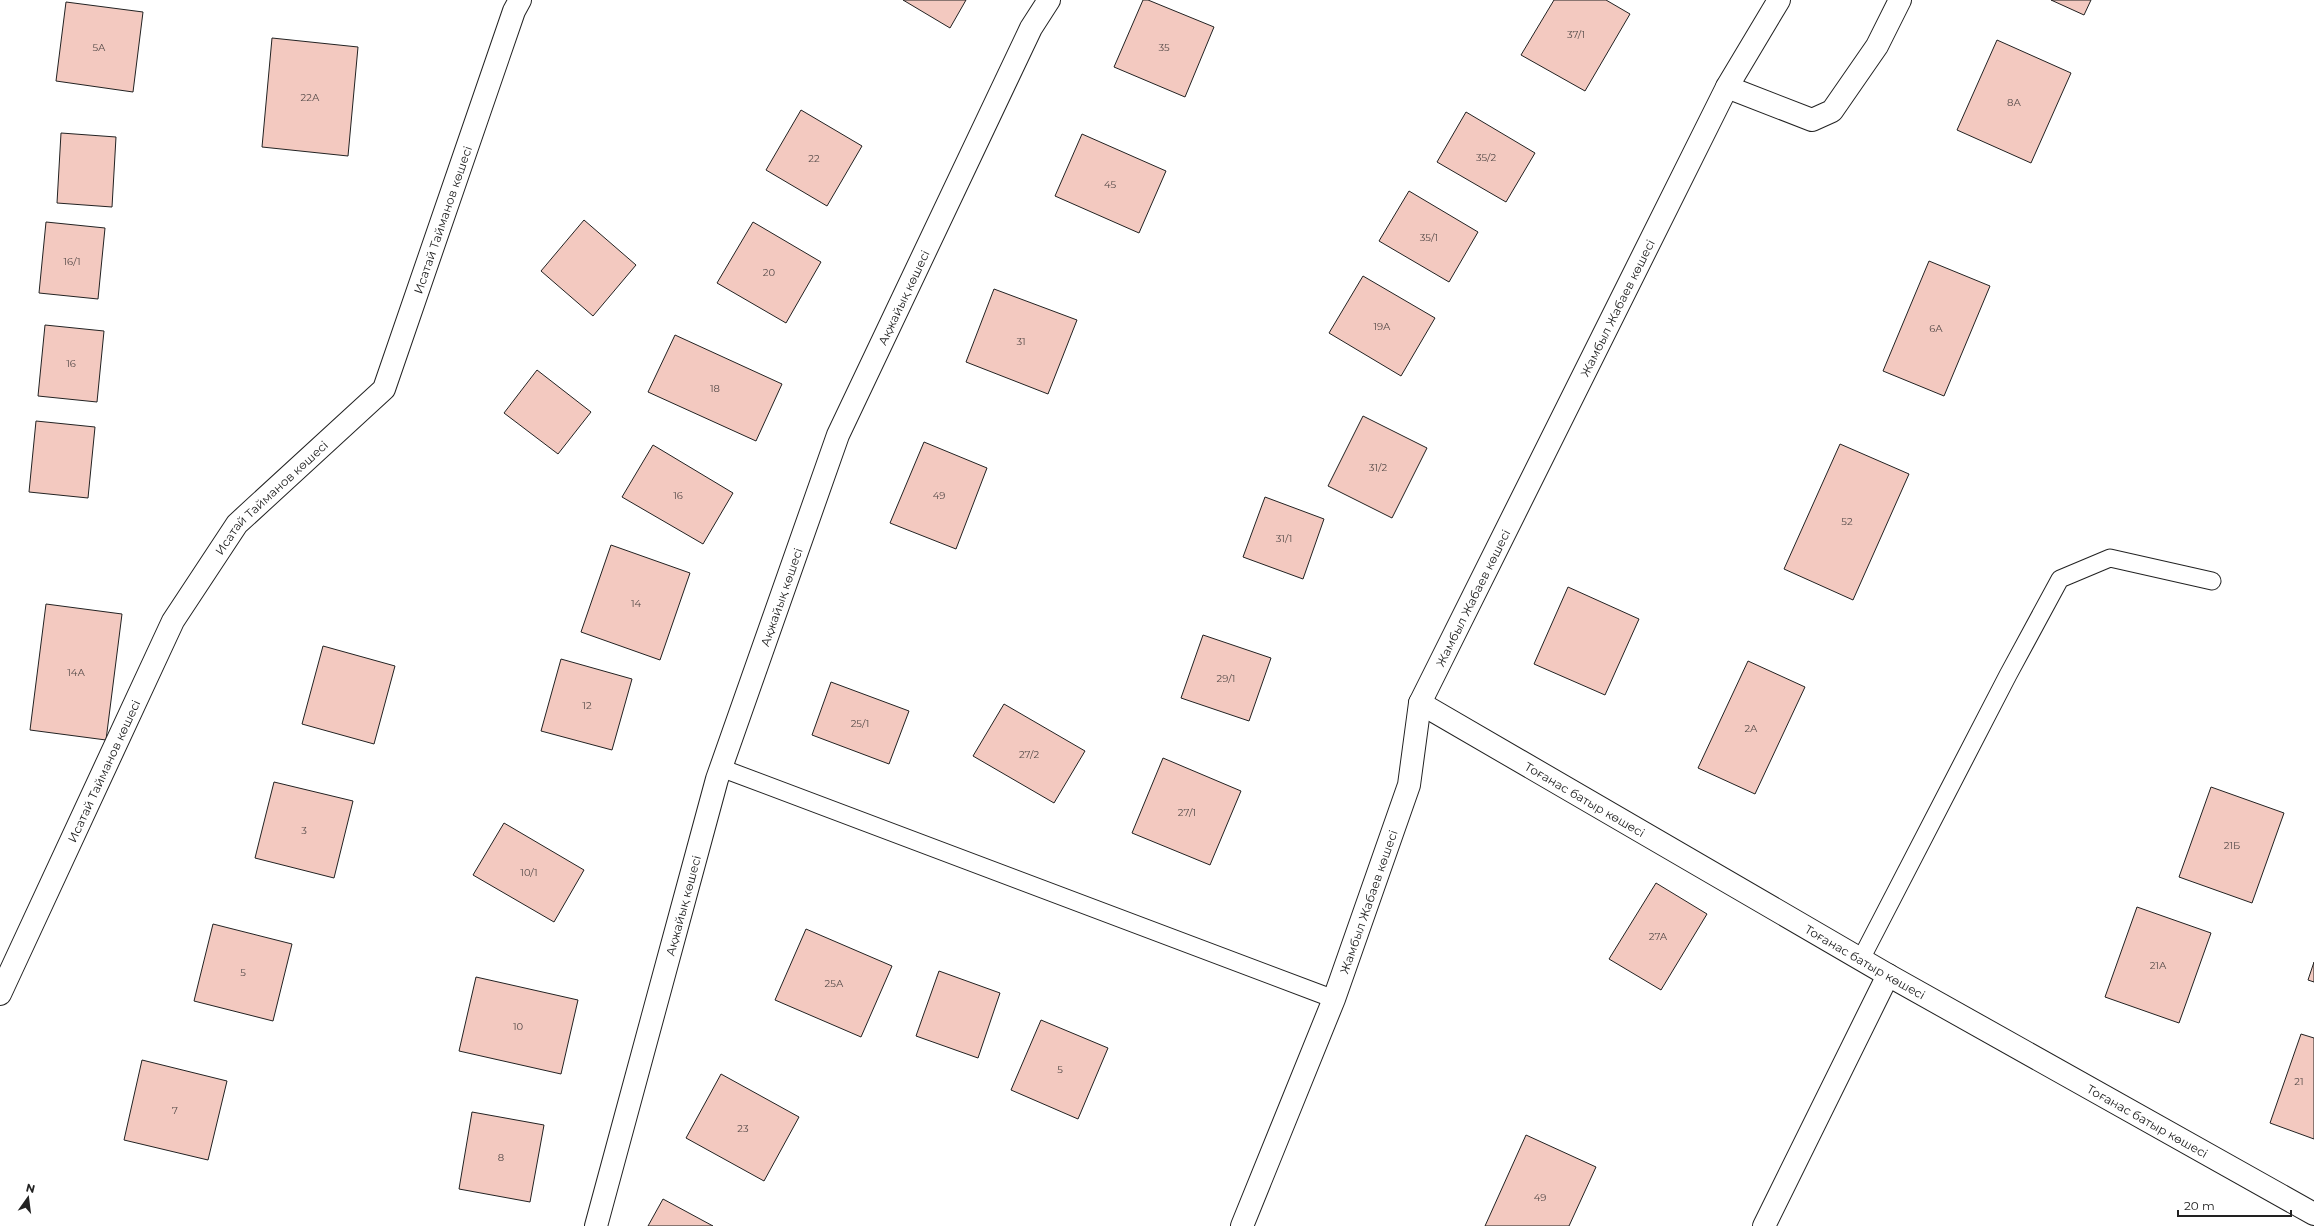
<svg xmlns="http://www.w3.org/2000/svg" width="2314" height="1226" font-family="Montserrat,sans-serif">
<rect width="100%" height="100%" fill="#fff"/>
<!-- building -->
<g fill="#f3c9c0" stroke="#222">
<path d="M903 0H966L950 28Z"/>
<path d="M1143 0H1148L1214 27 1185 97 1114 67Z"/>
<path d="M1554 0H1606L1630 14 1585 91 1521 55Z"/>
<path d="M2051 0H2091L2084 15Z"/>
<path d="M66 2 143 12 133 92 56 81Z"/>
<path d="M272 38 358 47 348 156 262 147Z"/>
<path d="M1997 40 2071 73 2031 163 1957 130Z"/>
<path d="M801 110 862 146 827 206 766 170Z"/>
<path d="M1466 112 1535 153 1506 202 1437 162Z"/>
<path d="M61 133 116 137 112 207 57 203Z"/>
<path d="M1082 134 1166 171 1139 233 1055 196Z"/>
<path d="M1409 191 1478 232 1449 282 1379 241Z"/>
<path d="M584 220 636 265 593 316 541 271Z"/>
<path d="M46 222 105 228 98 299 39 293Z"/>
<path d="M753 222 821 262 786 323 717 283Z"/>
<path d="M1929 261 1990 286 1944 396 1883 371Z"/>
<path d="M1363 276 1435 318 1401 376 1329 333Z"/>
<path d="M994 289 1077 320 1048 394 966 362Z"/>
<path d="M45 325 104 331 97 402 38 396Z"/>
<path d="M675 335 782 384 756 441 648 392Z"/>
<path d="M537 370 591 412 558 454 504 413Z"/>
<path d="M1363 416 1427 448 1392 518 1328 486Z"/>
<path d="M36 421 95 427 88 498 29 492Z"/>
<path d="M924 442 987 468 956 549 890 523Z"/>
<path d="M1840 444 1909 474 1853 600 1784 569Z"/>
<path d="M653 445 733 493 703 544 622 497Z"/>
<path d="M1265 497 1324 519 1303 579 1243 557Z"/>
<path d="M611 545 690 573 660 660 581 632Z"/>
<path d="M1568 587 1639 619 1605 695 1534 664Z"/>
<path d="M46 604 122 614 106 740 30 730Z"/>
<path d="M1203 635 1271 658 1249 721 1181 698Z"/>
<path d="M323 646 395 666 374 744 302 724Z"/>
<path d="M561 659 632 679 612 750 541 731Z"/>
<path d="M1748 661 1805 687 1755 794 1698 768Z"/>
<path d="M831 682 909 711 889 764 812 735Z"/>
<path d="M1004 704 1085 751 1054 803 973 756Z"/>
<path d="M1163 758 1241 791 1210 865 1132 833Z"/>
<path d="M274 782 353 801 334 878 255 858Z"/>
<path d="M2211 787 2284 813 2252 903 2179 877Z"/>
<path d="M504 823 584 870 554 922 473 875Z"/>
<path d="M1656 883 1707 914 1661 990 1609 959Z"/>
<path d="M2137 907 2211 933 2179 1023 2105 997Z"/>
<path d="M213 924 292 944 273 1021 194 1001Z"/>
<path d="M806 929 892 966 861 1037 775 1000Z"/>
<path d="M2314 962V982L2308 980Z"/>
<path d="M939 971 1000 993 978 1058 916 1036Z"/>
<path d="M476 977 578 1000 561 1074 459 1051Z"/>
<path d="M1041 1020 1108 1048 1078 1119 1011 1090Z"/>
<path d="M2301 1034 2314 1038V1139L2270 1123Z"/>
<path d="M142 1060 227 1081 208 1160 124 1140Z"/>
<path d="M721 1074 799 1117 764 1181 686 1138Z"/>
<path d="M472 1112 544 1125 530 1202 459 1189Z"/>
<path d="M1526 1135 1596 1167 1569 1226H1485Z"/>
<path d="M663 1199 713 1226H648Z"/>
</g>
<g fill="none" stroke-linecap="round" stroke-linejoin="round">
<!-- lane casing -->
<g stroke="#222" stroke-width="19">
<g id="lane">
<path d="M721 768 1334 999"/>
<path d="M1861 959 2008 675 2060 579 2110 558 2212 581"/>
</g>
</g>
<!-- street casing -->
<g stroke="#222" stroke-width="24">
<g id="street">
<path d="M1727 87 1812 120 1832 111 1877 46 1900 0"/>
<path id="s1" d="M1420 703 1888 975 2314 1214"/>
<path id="s2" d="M0 994 173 621 237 524 384 389 514 11 520 0"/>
<path id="s3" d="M596 1226 717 779 838 435 1031 28 1049 0"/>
<path id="s4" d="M1242 1226 1334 999 1409 785 1420 703 1727 87 1779 0"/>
<path d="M1764 1226 1888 975"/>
</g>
</g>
<!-- lane -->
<use href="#lane" stroke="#fff" stroke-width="17"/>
<!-- street -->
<use href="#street" stroke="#fff" stroke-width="22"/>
</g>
<g text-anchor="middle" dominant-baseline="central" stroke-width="3" stroke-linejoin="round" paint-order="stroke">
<!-- number labels -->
<g font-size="10" fill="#564c4a">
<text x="1576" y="34">37/1</text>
<text x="99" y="47">5А</text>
<text x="1164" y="47">35</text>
<text x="310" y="97">22А</text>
<text x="2014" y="102">8А</text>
<text x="1486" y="157">35/2</text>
<text x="814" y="158">22</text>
<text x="1110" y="184">45</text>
<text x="1429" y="237">35/1</text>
<text x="72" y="261">16/1</text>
<text x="769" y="272">20</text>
<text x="1382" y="326">19А</text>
<text x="1936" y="328">6А</text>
<text x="1021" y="341">31</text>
<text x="71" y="363">16</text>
<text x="715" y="388">18</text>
<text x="1378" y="467">31/2</text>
<text x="678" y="495">16</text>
<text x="939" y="495">49</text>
<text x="1847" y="521">52</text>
<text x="1284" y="538">31/1</text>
<text x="636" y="603">14</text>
<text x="76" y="672">14А</text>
<text x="1226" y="678">29/1</text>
<text x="587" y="705">12</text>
<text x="860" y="723">25/1</text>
<text x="1751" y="728">2А</text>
<text x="1029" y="754">27/2</text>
<text x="1187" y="812">27/1</text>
<text x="304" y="830">3</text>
<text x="2232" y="845">21Б</text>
<text x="529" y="872">10/1</text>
<text x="1658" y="936">27А</text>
<text x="2158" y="965">21А</text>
<text x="243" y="972">5</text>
<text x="834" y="983">25А</text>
<text x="518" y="1026">10</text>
<text x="1060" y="1069">5</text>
<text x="2299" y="1081">21</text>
<text x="175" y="1110">7</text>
<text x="743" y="1128">23</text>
<text x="501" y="1157">8</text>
<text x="1540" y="1197">49</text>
</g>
<!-- street labels -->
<g font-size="12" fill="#222" stroke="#fff">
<text stroke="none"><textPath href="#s2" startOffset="906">Исатай Тайманов көшесі</textPath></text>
<text stroke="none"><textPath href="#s3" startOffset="980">Ақжайық көшесі</textPath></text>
<text stroke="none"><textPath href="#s4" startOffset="996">Жамбыл Жабаев көшесі</textPath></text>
<text stroke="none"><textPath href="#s2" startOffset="570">Исатай Тайманов көшесі</textPath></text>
<text stroke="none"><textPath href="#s3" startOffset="656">Ақжайық көшесі</textPath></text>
<text stroke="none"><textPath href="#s4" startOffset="672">Жамбыл Жабаев көшесі</textPath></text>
<text stroke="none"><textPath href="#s2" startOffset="246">Исатай Тайманов көшесі</textPath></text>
<text stroke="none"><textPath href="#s1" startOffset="191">Тоғанас батыр көшесі</textPath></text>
<text stroke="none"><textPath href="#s4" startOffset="348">Жамбыл Жабаев көшесі</textPath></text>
<text stroke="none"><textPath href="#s3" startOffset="332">Ақжайық көшесі</textPath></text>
<text stroke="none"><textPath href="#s1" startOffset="515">Тоғанас батыр көшесі</textPath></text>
<text stroke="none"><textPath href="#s1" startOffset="839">Тоғанас батыр көшесі</textPath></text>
</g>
</g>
<!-- north arrow -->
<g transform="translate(28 1198) rotate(14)" stroke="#ffffff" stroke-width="3" paint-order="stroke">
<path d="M0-3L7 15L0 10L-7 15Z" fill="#222222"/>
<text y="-6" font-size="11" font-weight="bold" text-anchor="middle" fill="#222222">N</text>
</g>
<!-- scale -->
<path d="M2178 1210v6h113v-6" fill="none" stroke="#222222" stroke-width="2"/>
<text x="2184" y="1210" font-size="12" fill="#222222" stroke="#ffffff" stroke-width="3" paint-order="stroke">20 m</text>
</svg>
